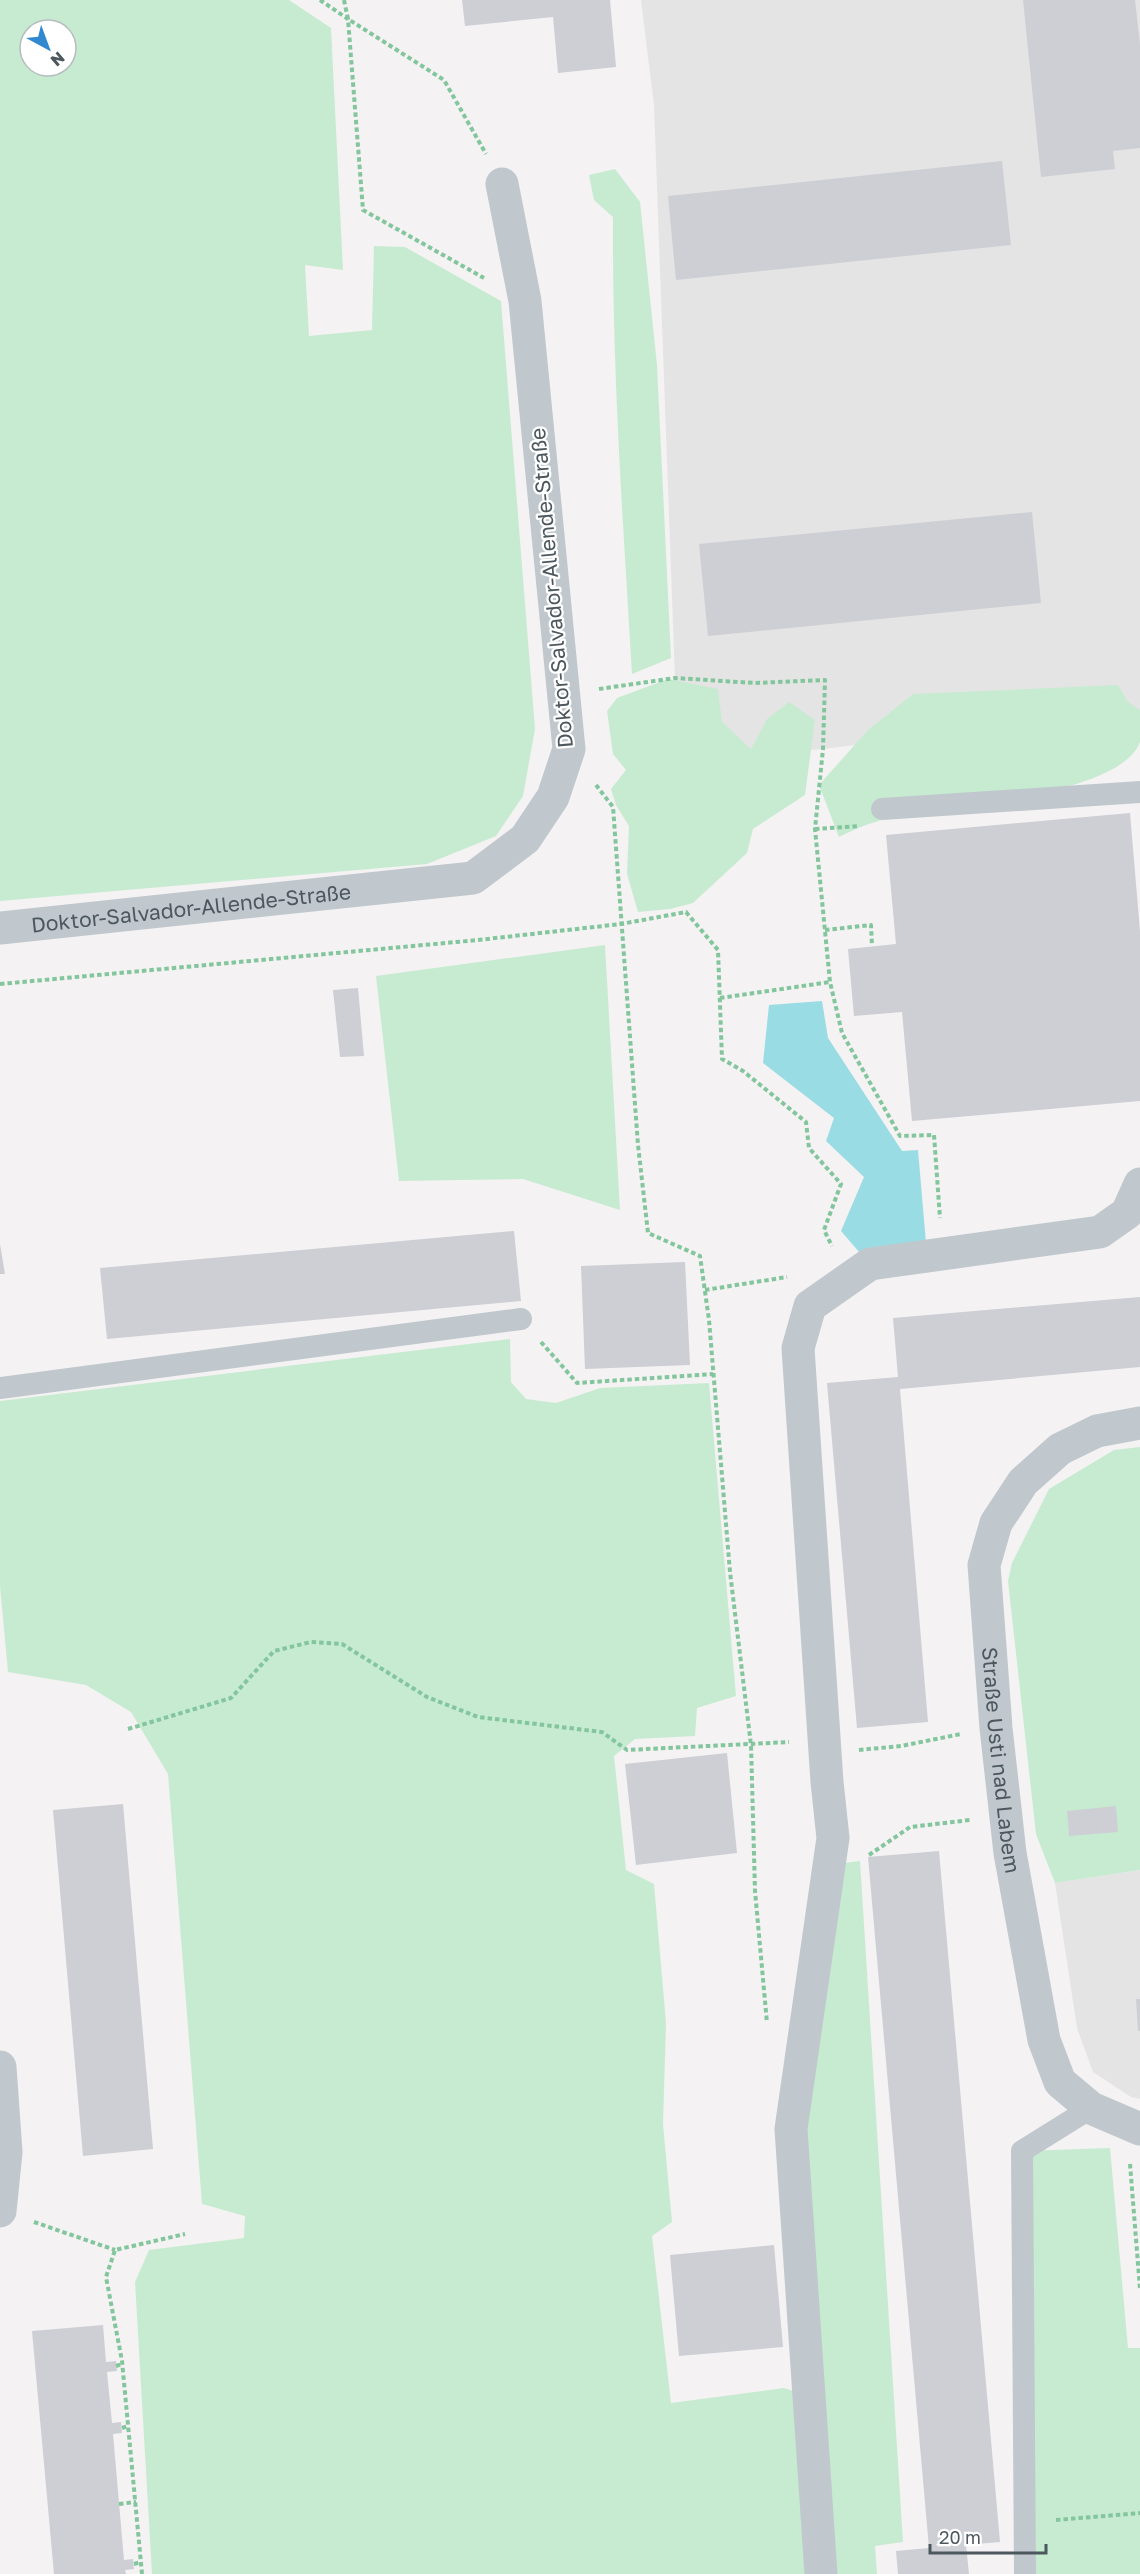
<svg xmlns="http://www.w3.org/2000/svg" width="1140" height="2574" font-family="'Golos Text',sans-serif">
<rect width="100%" height="100%" fill="#f4f2f3"/>
<!-- education -->
<g fill="#e5e4e4">
<path d="M641 0H1140V710L823 749 678 761 654 105Z"/>
<path d="M1140 1870V2099L1131 2097 1093 2072 1077 2028 1055 1883Z"/>
</g>
<!-- green -->
<g fill="#c7ebd1" fill-rule="evenodd">
<path d="M0 0H289L331 28 343 270 305 265 309 336 372 330 374 246 405 247 501 301 535 729 523 796 496 836 427 864 0 901ZM30 30H66V66H30Z"/>
<path d="M615 169 640 202 657 365 671 658 632 674C623 522 612 369 613 217L594 200 589 175Z"/>
<path d="M668 679 718 689 722 722 751 749 767 719 789 702 815 720 805 795 753 829 747 853 693 903 670 909 638 912 627 874 629 826 616 805 611 789 626 770 613 754 607 711 617 698Z"/>
<path d="M1118 685 1128 702 1140 710C1140 719 1140 734 1140 742 1120 797 939 807 886 819 869 823 855 829 839 837L819 785 868 730 913 694Z"/>
<path d="M605 945 620 1210 523 1179 399 1181 376 976Z"/>
<path d="M510 1339 511 1382 526 1399 556 1403 600 1388 709 1383 736 1696 697 1708 695 1736 635 1739 614 1756 626 1870 654 1884 666 2023 663 2124 672 2222 652 2236 671 2403 784 2388 800 2393 812 2574H152L135 2282 149 2250 244 2238 245 2216 202 2204 168 1774 131 1712 86 1685 8 1672 0 1586V1401Z"/>
<path d="M1140 1447V1870L1055 1883 1036 1834 1008 1581 1012 1563 1049 1489 1114 1450Z"/>
<path d="M860 1861 903 2542 875 2546 877 2574H831L805 2136 844 1863Z"/>
<path d="M1110 2148 1128 2348H1140V2574H1025L1022 2151Z"/>
</g>
<!-- water -->
<path fill="#9adce3" d="M822 1001 828 1038 902 1151 918 1150 926 1243 860 1253 841 1231 864 1177 826 1141 834 1118 763 1063 769 1005Z"/>
<!-- building -->
<g fill="#cdcfd4">
<path d="M462 0H610L616 67 558 73 553 17 465 26Z"/>
<path d="M1023 0H1135L1140 44V148L1113 151 1115 169 1041 177Z"/>
<path d="M1002 161 1011 245 676 280 668 196Z"/>
<path d="M1032 512 1041 603 708 636 699 544Z"/>
<path d="M1130 813 1140 931V1101L912 1121 902 1012 854 1016 848 949 896 944 886 835Z"/>
<path d="M358 988 364 1056 340 1057 333 990Z"/>
<path d="M514 1231 521 1301 107 1339 100 1268Z"/>
<path d="M0 1244 5 1274H0Z"/>
<path d="M685 1262 690 1365 585 1369 581 1266Z"/>
<path d="M1140 1297V1367L900 1389 928 1722 857 1728 827 1383 898 1377 893 1318Z"/>
<path d="M727 1753 737 1853 636 1865 625 1764Z"/>
<path d="M123 1804 153 2149 83 2156 53 1810Z"/>
<path d="M1116 1806 1118 1832 1069 1836 1067 1811Z"/>
<path d="M939 1851 1000 2542 966 2545 969 2574H898L896 2551 929 2548 868 1857Z"/>
<path d="M1136 1999H1140V2031H1138Z"/>
<path d="M774 2245 783 2347 679 2356 670 2255Z"/>
<path d="M103 2325 106 2362 116 2361 117 2371 107 2372 112 2423 121 2422 122 2433 113 2434 124 2560 133 2559 134 2569 125 2570 126 2574H54L32 2331Z"/>
</g>
<g fill="none" stroke-linecap="round" stroke-linejoin="round">
<!-- path -->
<g stroke="#83c69d" stroke-width="4" stroke-dasharray="4.5 3" stroke-linecap="butt">
<path d="M320 0 348 19 363 210 484 278"/>
<path d="M344 0 348 19 444 80 486 154"/>
<path d="M599 689 675 678 755 683 825 680 823 749 815 829 830 982 842 1033 900 1136 934 1135 940 1218"/>
<path d="M596 785 613 807 638 1145 648 1233 700 1256 709 1320 730 1572 751 1745 755 1891 767 2023"/>
<path d="M815 829 859 826"/>
<path d="M825 930 871 925 872 946"/>
<path d="M0 984 478 940 621 924 686 912 718 950 722 1059 743 1071 806 1122 809 1148 841 1184 824 1230 832 1246"/>
<path d="M720 998 830 982"/>
<path d="M705 1290 787 1277"/>
<path d="M541 1342 577 1383 713 1374"/>
<path d="M128 1729 231 1698 274 1651 311 1642 342 1644 427 1697 478 1717 602 1732 627 1750 789 1742"/>
<path d="M859 1750 901 1746 961 1734"/>
<path d="M869 1855 910 1827 970 1820"/>
<path d="M1130 2164 1140 2289"/>
<path d="M34 2222 115 2250"/>
<path d="M116 2366 122 2364"/>
<path d="M122 2428 128 2426"/>
<path d="M119 2504 136 2502"/>
<path d="M1056 2520 1140 2513"/>
<path d="M134 2564 141 2562"/>
<path d="M142 2574 122 2361 106 2277 115 2250 185 2234"/>
</g>
<!-- service -->
<g stroke="#c0c8cd" stroke-width="22">
<path d="M882 809 1140 792"/>
<path d="M0 1388 521 1319"/>
<path d="M1025 2574 1022 2151 1091 2108"/>
</g>
<!-- pedestrian -->
<path stroke="#c0c8cd" stroke-width="33" d="M821 2574 791 2129 833 1838 827 1782 798 1348 810 1306 870 1264 1100 1232 1127 1213 1140 1184"/>
<!-- minor -->
<g stroke="#c0c8cd" stroke-width="33">
<path id="s1" d="M0 928 473 878 525 839 553 797 569 749 525 301 502 184"/>
<path id="s2" d="M1140 1423 1097 1431 1060 1449 1023 1482 996 1523 984 1565 996 1728 1010 1853 1044 2040 1060 2082 1091 2108 1140 2129"/>
<path d="M0 2067 6 2152 0 2211"/>
</g>
</g>
<g text-anchor="middle" dominant-baseline="central" stroke-width="4.5" stroke-linejoin="round" paint-order="stroke">
<!-- street labels -->
<g font-size="21" fill="#4c575e" stroke="#fff">
<text transform="translate(551 588) rotate(-95)">Doktor-Salvador-Allende-Straße</text>
<text stroke="none"><textPath href="#s1" startOffset="192">Doktor-Salvador-Allende-Straße</textPath></text>
<text stroke="none"><textPath href="#s2" startOffset="423">Straße Usti nad Labem</textPath></text>
</g>
</g>
<!-- north arrow -->
<g transform="translate(48 48) rotate(139)"><circle r="28" fill="#ffffff" stroke="#b7bcbf" stroke-width="1.5"/>
<path d="M0-4.5L10 22L0 15L-10 22Z" fill="#3188d0"/>
<text y="-9" font-size="16" font-weight="bold" text-anchor="middle" fill="#4c575e">N</text>
</g>
<!-- scale -->
<path d="M930 2544v9h116v-9" fill="none" stroke="#4c575e" stroke-width="3"/>
<text x="939" y="2544" font-size="18" fill="#4c575e" stroke="#ffffff" stroke-width="4.5" paint-order="stroke">20 m</text>
</svg>
